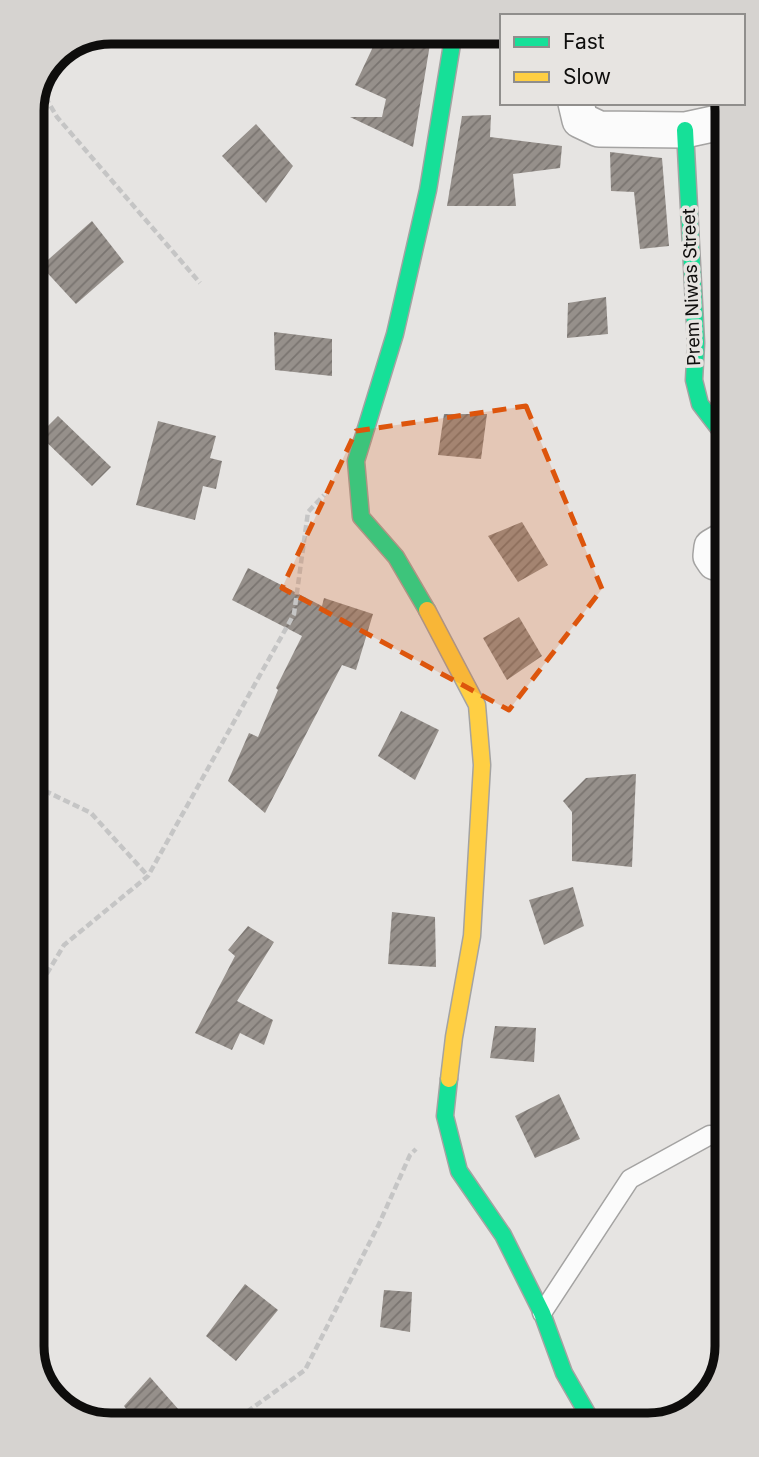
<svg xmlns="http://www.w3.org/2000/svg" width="759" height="1457" font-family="Inter,sans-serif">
<defs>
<pattern id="building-hatch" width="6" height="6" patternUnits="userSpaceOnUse" patternTransform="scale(1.75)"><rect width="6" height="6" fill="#96908b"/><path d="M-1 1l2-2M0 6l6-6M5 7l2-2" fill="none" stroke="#797470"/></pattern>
</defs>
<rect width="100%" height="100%" fill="#e6e4e2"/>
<!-- building -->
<g fill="url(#building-hatch)">
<path d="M380 32H432L413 147 350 117H382L386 99 355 85Z"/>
<path d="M491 115 490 137 562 146 560 168 513 174 516 206H447L462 116Z"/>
<path d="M256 124 293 166 266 203 222 156Z"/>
<path d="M610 152 662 158 669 246 640 249 634 192 611 191Z"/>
<path d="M92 221 124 262 76 304 41 266Z"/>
<path d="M606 297 608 334 567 338 568 303Z"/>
<path d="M274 332 332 339V376L275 370Z"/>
<path d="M444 414H487L481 459 438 455Z"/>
<path d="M58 416 111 467 92 486 39 435Z"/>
<path d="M158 421 216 436 210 458 222 461 216 489 203 486 195 520 136 505Z"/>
<path d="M522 522 548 565 518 582 488 536Z"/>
<path d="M248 568 322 606 324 598 373 614 356 670 342 665 265 813 228 781 249 733 258 737 278 690 276 688 302 636 232 600Z"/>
<path d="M519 617 542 656 507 680 483 638Z"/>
<path d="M401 711 439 730 415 780 378 756Z"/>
<path d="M636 774 632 867 572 861V812L563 801 586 778Z"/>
<path d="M573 887 584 926 544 945 529 900Z"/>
<path d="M392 912 435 917 436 967 388 964Z"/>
<path d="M248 926 274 942 237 1001 273 1020 264 1045 240 1033 232 1050 195 1033 235 956 228 950Z"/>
<path d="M495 1026 536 1028 534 1062 490 1058Z"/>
<path d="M559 1094 580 1139 535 1158 515 1116Z"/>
<path d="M245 1284 278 1310 236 1361 206 1336Z"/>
<path d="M384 1290 412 1292 410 1332 380 1327Z"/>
<path d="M150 1377 179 1410 165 1425H138L124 1406Z"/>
</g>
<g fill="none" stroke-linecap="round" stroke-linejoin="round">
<!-- lane casing -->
<g stroke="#a4a3a2" stroke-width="21">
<path id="lane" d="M542 1313 630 1179 710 1135"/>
</g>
<!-- street casing -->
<g stroke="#a4a3a2" stroke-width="38">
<g id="street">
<path d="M576 103 580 120 599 129 685 130 722 122"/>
<path d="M724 540 712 547 711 556 715 562 724 563"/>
</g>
</g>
<!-- fast casing -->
<g stroke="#a4a3a2" stroke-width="19">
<g id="fast">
<path d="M685 130 696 343 694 380 700 404 723 434"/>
<path d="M427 610 396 557 361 517 356 461 395 334 428 190 454 32"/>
<path d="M449 1079 445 1116 459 1171 503 1235 542 1313 564 1373 591 1420"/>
</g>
</g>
<!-- slow casing -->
<g stroke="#a4a3a2" stroke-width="19">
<path id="slow" d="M427 610 477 705 482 765 472 936 454 1037 449 1079"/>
</g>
<!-- path -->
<g stroke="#c5c5c5" stroke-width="4.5" stroke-dasharray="7 3.5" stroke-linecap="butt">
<path d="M40 88 57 117 200 283"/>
<path d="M35 786 91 813 148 876"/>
<path d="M36 992 64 945 148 876 294 614 308 512 324 495"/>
<path d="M230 1424 305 1370 379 1224 410 1155 416 1149"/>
</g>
<!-- lane -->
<use href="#lane" stroke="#fbfbfb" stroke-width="18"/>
<!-- street -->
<use href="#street" stroke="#fbfbfb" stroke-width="35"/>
<!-- fast -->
<use href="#fast" stroke="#16e098" stroke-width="16"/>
<!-- slow -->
<use href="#slow" stroke="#ffcf43" stroke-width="16"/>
</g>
<!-- marked area -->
<path fill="#dd550c" fill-opacity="0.2" stroke="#dd550c" stroke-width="5" stroke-dasharray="14 9" stroke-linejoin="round" d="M526 406 602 589 509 710 282 588 356 431Z"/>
<g text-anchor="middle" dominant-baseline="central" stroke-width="7" stroke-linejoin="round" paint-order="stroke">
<!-- street labels -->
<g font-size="18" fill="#0e0d0c" stroke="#e7e4e1">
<text transform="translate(691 287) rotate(-92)">Prem Niwas Street</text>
</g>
</g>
<!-- crop -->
<path d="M0 0H759V1457H0ZM111 44H648A67 67 0 0 1 715 111V1346A67 67 0 0 1 648 1413H111A67 67 0 0 1 44 1346V111A67 67 0 0 1 111 44Z" fill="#d6d3d0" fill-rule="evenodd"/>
<path fill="none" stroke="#0e0d0c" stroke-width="9" d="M111 44H648A67 67 0 0 1 715 111V1346A67 67 0 0 1 648 1413H111A67 67 0 0 1 44 1346V111A67 67 0 0 1 111 44Z"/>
<!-- legend -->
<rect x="500" y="14" width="245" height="91" fill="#e7e4e1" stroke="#908e8c" stroke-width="2"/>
<rect x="514" y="37" width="35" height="10" fill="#16e098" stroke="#908e8c" stroke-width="2"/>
<text x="563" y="49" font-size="21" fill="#0e0d0c">Fast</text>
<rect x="514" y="72" width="35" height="10" fill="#ffcf43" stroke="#908e8c" stroke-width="2"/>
<text x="563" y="84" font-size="21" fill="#0e0d0c">Slow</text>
</svg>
